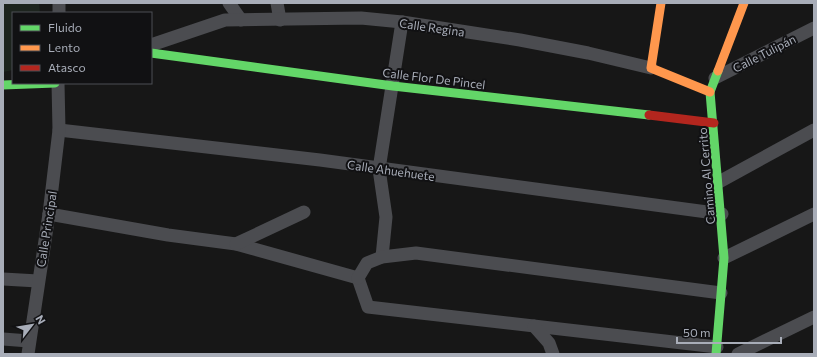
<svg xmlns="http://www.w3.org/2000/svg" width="817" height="357" font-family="Commissioner,sans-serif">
<rect width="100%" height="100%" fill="#171717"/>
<!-- green -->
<path fill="#1d241e" d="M3 3H39L40 13H13V70L3 72Z"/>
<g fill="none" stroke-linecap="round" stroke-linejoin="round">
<!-- street -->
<g stroke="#4b4c50" stroke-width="13">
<path d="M229 3 241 20"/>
<path d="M277 3 280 20"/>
<path d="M59 13V3"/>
<path d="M151 45 225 20 361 18 402 22 520 40 588 53 651 68"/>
<path d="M715 78 814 28"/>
<path d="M59 130 320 160 722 214"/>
<path d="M719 182 814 130"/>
<path d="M49 214 168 235 236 244 358 278"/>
<path d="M236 244 304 212"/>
<path d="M382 257 386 217 379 169 402 22"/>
<path d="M724 258 814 214"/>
<path d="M358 278 368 307 717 347"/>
<path d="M358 278 367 263 382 257 416 253 721 293"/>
<path d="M3 279 38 281"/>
<path d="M534 326 549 343 553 354"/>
<path d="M3 339 29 341"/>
<path d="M28 354 49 214 59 130 58 83"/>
<path d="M738 354 814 317"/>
</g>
<!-- fast -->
<g stroke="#63d668" stroke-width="9">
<path d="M151 53 393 86 649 115"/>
<path d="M3 85 55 83"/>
<path d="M716 354 724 258 710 92 718 71"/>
</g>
<!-- slow -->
<g stroke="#ff974d" stroke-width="9">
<path d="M661 3 651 68 710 92"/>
<path d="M718 71 744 3"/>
</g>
<!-- jam -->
<path stroke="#b3261e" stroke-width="9" d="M649 115 714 123"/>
</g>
<g text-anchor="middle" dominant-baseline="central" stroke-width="4" stroke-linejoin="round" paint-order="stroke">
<!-- street labels -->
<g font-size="12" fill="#a8adb8" stroke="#111113">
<text transform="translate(432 27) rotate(8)">Calle Regina</text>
<text transform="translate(764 53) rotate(-27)">Calle Tulipán</text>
<text transform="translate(434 78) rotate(7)">Calle Flor De Pincel</text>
<text transform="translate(391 170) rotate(8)">Calle Ahuehuete</text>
<text transform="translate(706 176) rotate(-95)">Camino Al Cerrito</text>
<text transform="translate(46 229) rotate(-81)">Calle Principal</text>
</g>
</g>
<!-- border -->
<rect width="817" height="357" fill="none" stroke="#a8adb8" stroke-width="8"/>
<!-- legend -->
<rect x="12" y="12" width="140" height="72" fill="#111113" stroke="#4d4f55"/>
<rect x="20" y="25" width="20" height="6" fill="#63d668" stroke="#4d4f55"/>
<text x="48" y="32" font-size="12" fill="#a8adb8">Fluido</text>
<rect x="20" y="45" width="20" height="6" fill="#ff974d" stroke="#4d4f55"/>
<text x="48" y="52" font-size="12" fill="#a8adb8">Lento</text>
<rect x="20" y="65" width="20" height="6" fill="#b3261e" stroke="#4d4f55"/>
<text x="48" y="72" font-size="12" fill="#a8adb8">Atasco</text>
<!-- north arrow -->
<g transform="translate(32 325) rotate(59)" stroke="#111113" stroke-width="3" paint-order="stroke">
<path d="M0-3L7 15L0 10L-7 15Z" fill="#a8adb8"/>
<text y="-6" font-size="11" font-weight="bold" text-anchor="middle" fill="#a8adb8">N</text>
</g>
<!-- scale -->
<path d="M677 337v6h104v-6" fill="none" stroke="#a8adb8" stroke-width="2"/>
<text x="683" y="337" font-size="12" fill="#a8adb8" stroke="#111113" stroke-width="3" paint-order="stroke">50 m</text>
</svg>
